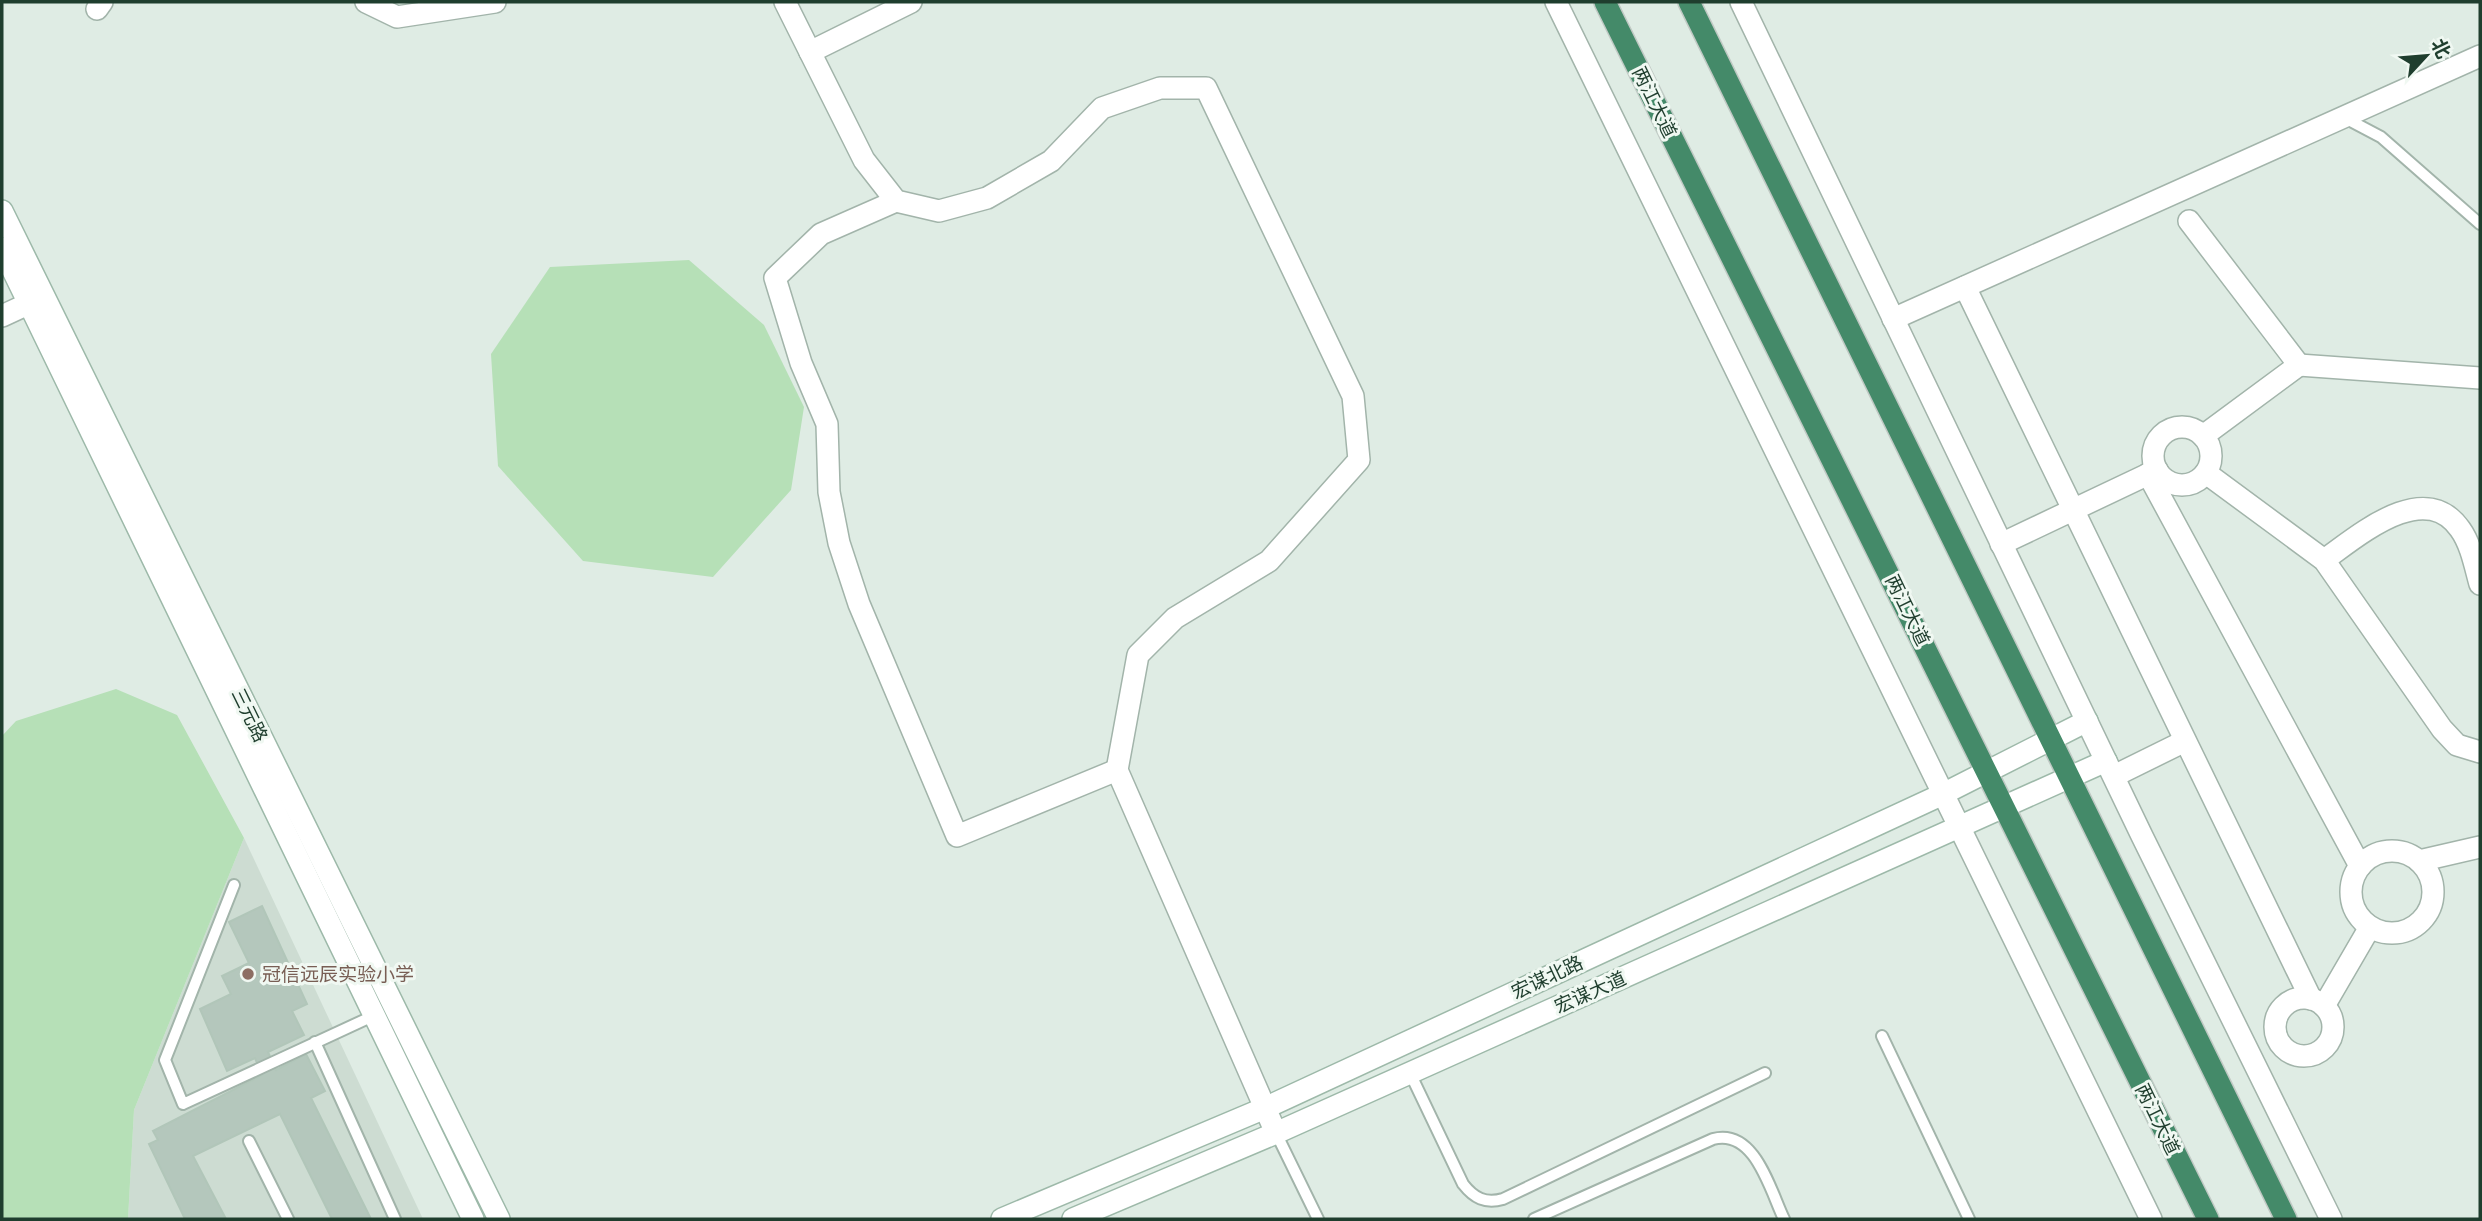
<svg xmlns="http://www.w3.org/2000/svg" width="2482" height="1221" font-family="'Noto Sans','Noto Sans SC',sans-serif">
<rect width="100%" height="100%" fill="#dfece4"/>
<!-- built -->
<path fill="#cddcd2" d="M244 838 423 1219H128L134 1110Z"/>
<!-- green -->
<g fill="#b6e0b7">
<path d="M689 260 764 325 804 407 791 490 713 577 583 561 498 466 491 354 550 267Z"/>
<path d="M116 689 177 715 244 838 134 1110 128 1219H2V736L16 721Z"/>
</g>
<!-- building -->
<path fill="#b4c7bc" stroke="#b1c6b9" stroke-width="2" d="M262 906 307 1004 292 1011 304 1035 268 1052 276 1070 306 1054 325 1091 311 1098 371 1219H332L280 1114 193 1156 226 1219H185L149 1144 158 1140 153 1131 262 1075 255 1058 227 1071 200 1009 231 994 222 976 249 963 229 922Z"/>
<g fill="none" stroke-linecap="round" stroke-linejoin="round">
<!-- service casing -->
<g stroke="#a2b4aa" stroke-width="14">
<g id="service">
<path d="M2345 118 2381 137 2480 224"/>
<path d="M234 885 165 1060 183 1104 373 1016"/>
<path d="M1882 1036 1969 1219"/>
<path d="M315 1042 395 1219"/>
<path d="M1410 1073 1463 1184C1474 1198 1485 1204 1503 1199L1765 1073"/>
<path d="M1276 1133 1318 1219"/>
<path d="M249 1141 288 1219"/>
<path d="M1534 1219 1713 1139C1755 1128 1770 1190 1784 1219"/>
</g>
</g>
<!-- minor casing -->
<g stroke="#a2b4aa" stroke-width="24">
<g id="minor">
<path d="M366 2 397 17 495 2"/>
<path d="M785 2 864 160 896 201 939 211 987 198 1051 161 1102 108 1160 88H1206L1353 396 1359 460 1269 561 1175 618 1138 655 1117 770 1276 1133"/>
<path d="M97 9 102 2"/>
<path d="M810 52 911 2"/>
<path d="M896 201 821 234 775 278 801 363 827 424 829 492 839 543 859 604 957 836 1117 770"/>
<path d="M2189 221 2299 365 2203 436"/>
<path d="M1965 287 2311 999"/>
<path d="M2 316 30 303"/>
<path d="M1893 319 2480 56"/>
<path d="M2299 365 2480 378"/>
<circle cx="2182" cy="456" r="29"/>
<path d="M2206 473 2324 560 2442 729 2457 745 2480 752"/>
<path d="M2148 474 2360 866"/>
<path d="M2001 544 2157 470"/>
<path d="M2324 560C2358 536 2424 478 2460 529 2471 544 2475 566 2480 584"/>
<path d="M2114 776 2185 741"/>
<circle cx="2392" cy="892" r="41"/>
<path d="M2419 861 2480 847"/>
<circle cx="2304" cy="1027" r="29"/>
<path d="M2324 1006 2370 927"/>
</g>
</g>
<!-- tertiary casing -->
<g stroke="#a2b4aa" stroke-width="24">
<g id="tertiary">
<path d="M1556 2 2151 1219"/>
<path d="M1741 2 2142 836 2331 1219"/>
</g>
</g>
<!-- secondary casing -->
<g stroke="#9db9a9" stroke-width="24">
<g id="secondary">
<path d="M2 211 499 1219"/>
<path d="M2 248 473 1219"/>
<path d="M1002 1219 1265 1108 1943 794 2087 721"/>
<path d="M1073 1219 1276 1133 2106 761"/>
</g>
</g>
<!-- trunk casing -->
<g stroke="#c0c9c4" stroke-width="24">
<g id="trunk">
<path d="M1605 2 2208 1219"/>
<path d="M1689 2 2286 1219"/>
</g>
</g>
<!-- service -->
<use href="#service" stroke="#fff" stroke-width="10"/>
<!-- minor -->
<use href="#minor" stroke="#fff" stroke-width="21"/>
<!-- tertiary -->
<use href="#tertiary" stroke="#fff" stroke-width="21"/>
<!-- secondary -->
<use href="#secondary" stroke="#fff" stroke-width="21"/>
<!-- trunk -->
<use href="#trunk" stroke="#448a69" stroke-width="21"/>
</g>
<!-- markers -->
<circle fill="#8d6e63" stroke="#f0f8f2" stroke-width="2.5" cx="248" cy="974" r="7"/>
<g text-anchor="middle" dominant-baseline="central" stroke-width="6" stroke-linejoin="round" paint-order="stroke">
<!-- street labels -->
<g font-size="19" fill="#1f3e2e" stroke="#f0f8f2">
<text transform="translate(1655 102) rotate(64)">两江大道</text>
<text transform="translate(1908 610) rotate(64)">两江大道</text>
<text transform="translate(250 715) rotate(64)">三元路</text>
<text transform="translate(1547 977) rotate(-25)">宏谋北路</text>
<text transform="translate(1590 992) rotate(-24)">宏谋大道</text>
<text transform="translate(2158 1119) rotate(64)">两江大道</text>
</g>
<!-- education labels -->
<g font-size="19" fill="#785e54" stroke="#f0f8f2" text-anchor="start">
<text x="262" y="974">冠信远辰实验小学</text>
</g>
</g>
<!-- border -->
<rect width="2482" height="1221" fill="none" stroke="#1f3e2e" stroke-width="7"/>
<!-- north arrow -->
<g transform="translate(2426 56) rotate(64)" stroke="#f0f8f2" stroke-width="5" paint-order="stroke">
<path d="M0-5L12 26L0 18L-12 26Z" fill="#1f3e2e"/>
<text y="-10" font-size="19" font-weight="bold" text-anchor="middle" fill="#1f3e2e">北</text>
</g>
</svg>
